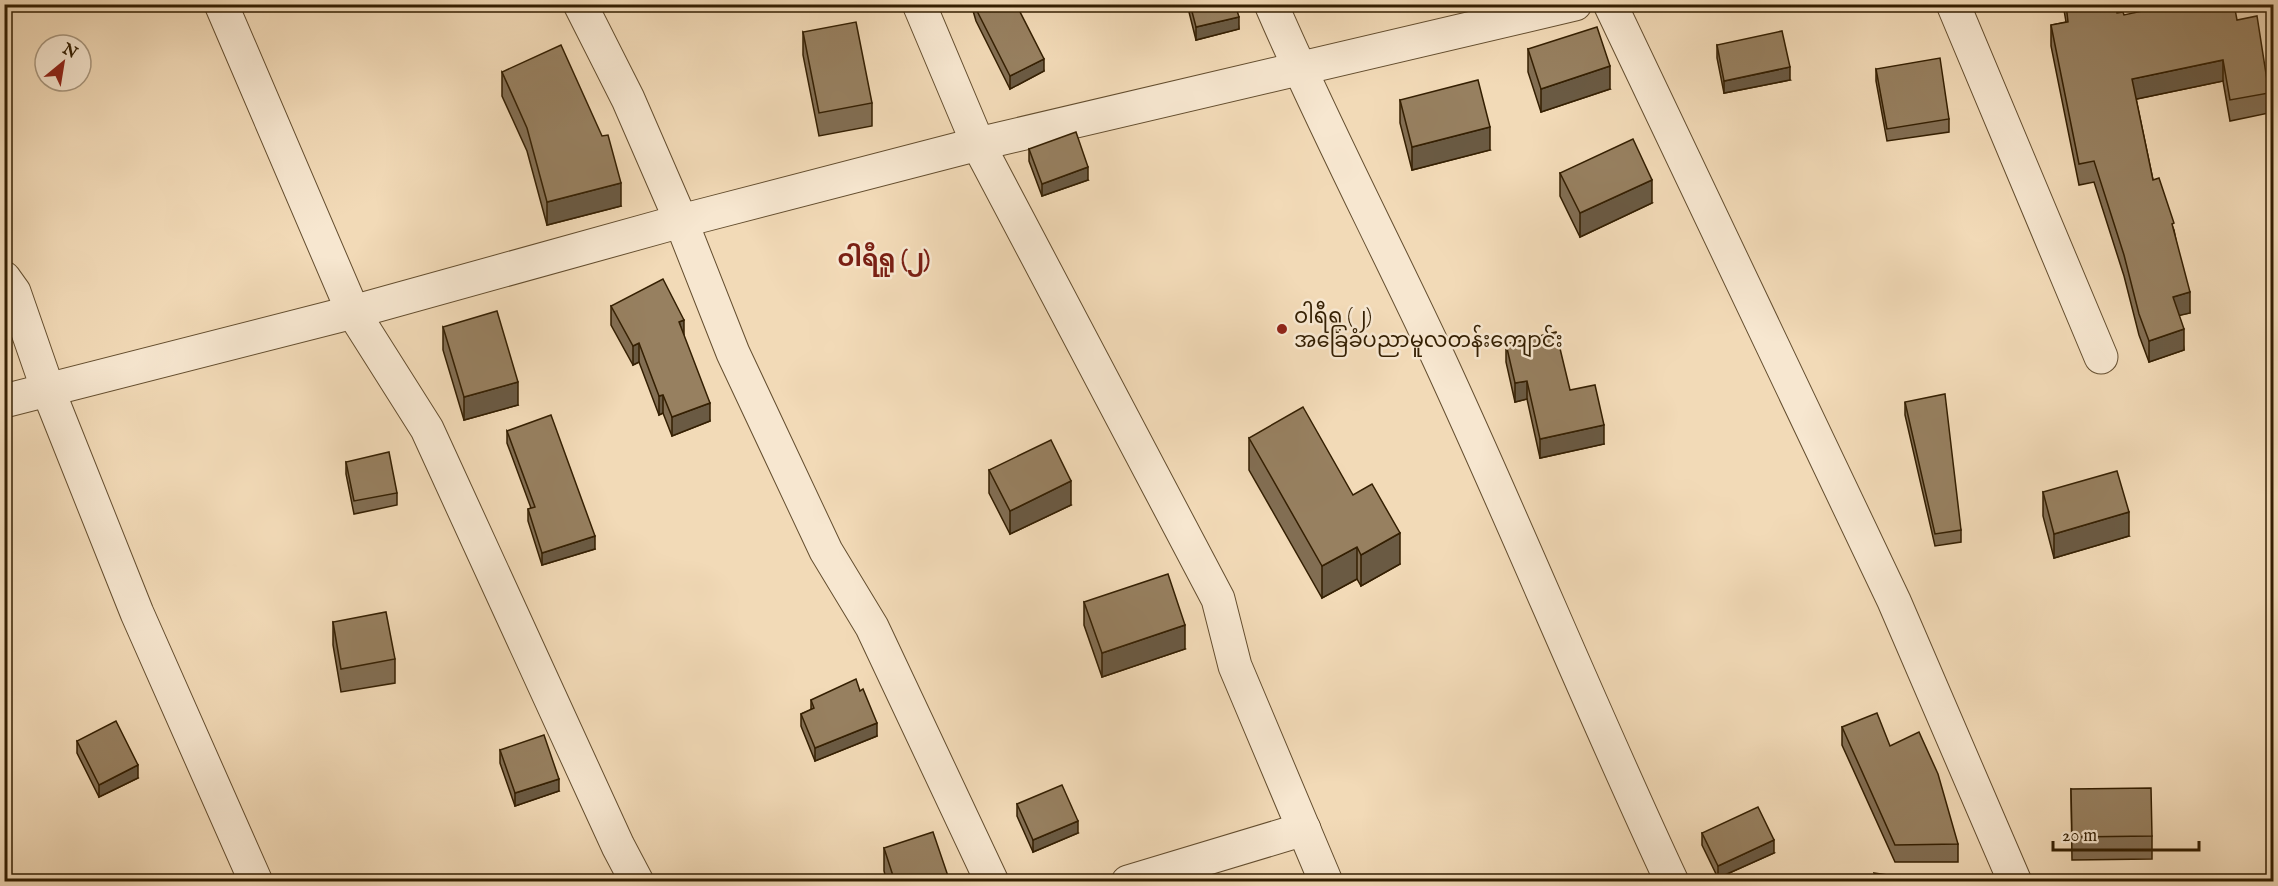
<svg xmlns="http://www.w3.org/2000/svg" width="2278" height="886" font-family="'IM FELL English','Noto Sans Myanmar',serif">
<rect width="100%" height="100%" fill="#f2dab7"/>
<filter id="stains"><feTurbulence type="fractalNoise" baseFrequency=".00333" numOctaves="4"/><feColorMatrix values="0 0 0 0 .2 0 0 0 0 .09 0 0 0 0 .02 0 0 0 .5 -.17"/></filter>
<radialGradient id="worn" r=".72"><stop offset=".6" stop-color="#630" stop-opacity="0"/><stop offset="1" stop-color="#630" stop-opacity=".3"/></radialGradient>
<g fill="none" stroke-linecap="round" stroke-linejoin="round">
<!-- minor casing -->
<g stroke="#644e2f" stroke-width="35">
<g id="minor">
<path d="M221 4 353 312 427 429 618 846 637 882"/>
<path d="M580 4 628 99 681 221 733 353 826 551 872 627 992 882"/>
<path d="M919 4 978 144 1218 599 1235 666 1326 882"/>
<path d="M1271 4C1323 125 1384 241 1439 359 1519 532 1591 709 1672 882"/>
<path d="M1610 4 1894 601 2015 882"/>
<path d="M1953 4 2101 357"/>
<path d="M4 278 14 292 48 390 137 613 256 882"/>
<path d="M4 401 353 312 681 221 978 144 1575 4"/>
<path d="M1128 882 1304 829"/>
</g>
</g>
<!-- minor -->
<use href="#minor" stroke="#f7e7d0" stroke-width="33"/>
</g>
<!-- wall -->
<g fill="#826e53" stroke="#341f02" stroke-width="1.5">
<path d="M971 4H1016L1044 71 1010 89 976 21Z"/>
<path d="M1187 4H1235L1239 29 1196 40Z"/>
<path d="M2063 4H2115L2117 13 2124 15 2237 20 2269 93V113L2230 121 2223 81 2136 99 2153 180 2174 230 2190 313 2179 315 2184 350 2149 362 2139 335 2124 276 2094 182 2079 185 2051 46V25L2066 22Z"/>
<path d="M803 32 872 103V126L819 136 803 55Z"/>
<path d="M1717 45 1790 80 1724 93 1717 58Z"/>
<path d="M1528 49 1610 89 1541 112 1528 72Z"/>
<path d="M1876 69 1949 119V132L1887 141 1876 81Z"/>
<path d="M502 72 621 206 547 225 527 151 502 96Z"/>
<path d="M1400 100 1490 150 1412 170 1400 123Z"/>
<path d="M1029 149 1088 180 1042 196 1029 161Z"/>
<path d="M1560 173 1652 203 1580 237 1560 196Z"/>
<path d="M611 306 684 337 710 421 672 436 663 413 659 415 639 362 633 365 611 325Z"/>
<path d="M443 327 518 405 464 420 443 350Z"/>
<path d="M1506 344 1570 390 1604 444 1540 458 1527 399 1515 402 1506 362Z"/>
<path d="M1905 402 1961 530V542L1935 546 1905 415Z"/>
<path d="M507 431 595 549 542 565 528 521V509L531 508 507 443Z"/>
<path d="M1249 438 1353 495 1400 564 1361 586 1357 579 1322 598 1249 470Z"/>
<path d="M346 462 397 493V505L354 514 346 474Z"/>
<path d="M989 470 1071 505 1010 534 989 493Z"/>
<path d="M2043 492 2129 536 2054 558 2043 516Z"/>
<path d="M1084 602 1185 649 1102 677 1084 625Z"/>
<path d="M333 622 395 659V683L341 692 333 645Z"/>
<path d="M860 691 877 736 815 761 801 726V714L811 710V700Z"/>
<path d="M1842 727 1890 746 1958 844V862H1895L1842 745Z"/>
<path d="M77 741 138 778 99 797 77 753Z"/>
<path d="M500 750 559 791 515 806 500 763Z"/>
<path d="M2071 789 2152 836V859L2072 860Z"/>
<path d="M1017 804 1078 833 1033 852 1017 816Z"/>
<path d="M1702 833 1774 853 1718 878 1702 845Z"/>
<path d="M884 848 950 882H887L884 871Z"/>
</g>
<!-- shaded-wall -->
<g fill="#6a5a43" stroke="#341f02" stroke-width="1.5">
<path d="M1239 17V29L1196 40V27Z"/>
<path d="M1044 59V71L1010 89V76Z"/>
<path d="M2223 60V81L2132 100V79Z"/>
<path d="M1610 66V89L1541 112V89Z"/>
<path d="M1790 67V80L1724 93V81Z"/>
<path d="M1490 127V150L1412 170V147Z"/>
<path d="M1088 167V180L1042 196V184Z"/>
<path d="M1652 180V203L1580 237V213Z"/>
<path d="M621 183V206L547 225V202Z"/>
<path d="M2190 292V313L2173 317V297Z"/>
<path d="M684 320V338L679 322Z"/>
<path d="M2184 329V350L2149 362V341Z"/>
<path d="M639 343V362L633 365V346Z"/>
<path d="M1527 381V399L1515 402V383Z"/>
<path d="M518 382V405L464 420V397Z"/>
<path d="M663 395V413L659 415V396Z"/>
<path d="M710 403V421L672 436V417Z"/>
<path d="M1604 425V444L1540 458V439Z"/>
<path d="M1071 481V505L1010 534V511Z"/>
<path d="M2129 512V536L2054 558V534Z"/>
<path d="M1400 533V564L1361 586V555Z"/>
<path d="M595 536V549L542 565V553Z"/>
<path d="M1357 547V579L1322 598V566Z"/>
<path d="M1185 625V649L1102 677V653Z"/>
<path d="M877 723V736L815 761V748Z"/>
<path d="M138 765V778L99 797V785Z"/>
<path d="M559 779V791L515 806V793Z"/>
<path d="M1078 821V833L1033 852V840Z"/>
<path d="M1774 840V853L1718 878V866Z"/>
</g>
<!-- building -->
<g fill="#978060" stroke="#341f02" stroke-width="1.5">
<path d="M974 4H1016L1044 59 1010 76 976 9Z"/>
<path d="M1190 4H1235L1239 17 1196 27Z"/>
<path d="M2066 4H2115L2117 13 2123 12 2124 15 2175 4H2234L2237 20 2257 16 2269 93 2230 100 2223 60 2132 79 2153 180 2159 178 2174 223 2172 224 2190 292 2173 297 2184 329 2149 341 2139 314 2124 255 2094 161 2079 164 2051 25 2068 22Z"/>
<path d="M856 22 872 103 819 113 803 32Z"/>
<path d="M1597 27 1610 66 1541 89 1528 49Z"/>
<path d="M1782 31 1790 67 1724 81 1717 45Z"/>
<path d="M561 45 602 136 608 135 621 183 547 202 527 128 502 72Z"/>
<path d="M1940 58 1949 119 1887 129 1876 69Z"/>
<path d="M1478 80 1490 127 1412 147 1400 100Z"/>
<path d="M1076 132 1088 167 1042 184 1029 149Z"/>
<path d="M1633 139 1652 180 1580 213 1560 173Z"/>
<path d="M663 279 684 320 679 322 710 403 672 417 663 395 659 396 639 343 633 346 611 306Z"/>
<path d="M497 311 518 382 464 397 443 327Z"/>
<path d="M1556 332 1570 390 1595 385 1604 425 1540 439 1527 381 1515 383 1506 344Z"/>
<path d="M1945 394 1961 530 1935 534 1905 402Z"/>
<path d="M1303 407 1353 495 1372 484 1400 533 1361 555 1357 547 1322 566 1249 438Z"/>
<path d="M551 415 595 536 542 553 528 509 535 507 507 431Z"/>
<path d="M1051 440 1071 481 1010 511 989 470Z"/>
<path d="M389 452 397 493 354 501 346 462Z"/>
<path d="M2117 471 2129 512 2054 534 2043 492Z"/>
<path d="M1168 574 1185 625 1102 653 1084 602Z"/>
<path d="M386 612 395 659 341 669 333 622Z"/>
<path d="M856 679 860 691 863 689 877 723 815 748 801 714 814 708 811 700Z"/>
<path d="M1877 713 1890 746 1919 732 1938 774 1958 844 1895 845 1842 727Z"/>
<path d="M116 721 138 765 99 785 77 741Z"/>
<path d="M544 735 559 779 515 793 500 750Z"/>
<path d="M1062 785 1078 821 1033 840 1017 804Z"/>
<path d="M2151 788 2152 836 2072 837 2071 789Z"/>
<path d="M1758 807 1774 840 1718 866 1702 833Z"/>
<path d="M933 832 950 882H895L884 848Z"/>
<path d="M1874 873 1936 882H1877Z"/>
</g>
<!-- markers -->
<circle fill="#8f2418" stroke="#f7e7d0" stroke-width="2" cx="1282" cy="329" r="6"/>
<g text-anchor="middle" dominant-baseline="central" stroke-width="5" stroke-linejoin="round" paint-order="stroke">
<!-- poi labels -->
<g font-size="21" fill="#341f02" stroke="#f7e7d0" text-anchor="start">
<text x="1294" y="317">ဝါရီရူ (၂)<tspan x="1294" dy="24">အခြေခံပညာမူလတန်းကျောင်း</tspan></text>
</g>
<!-- quarter labels -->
<g font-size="24" font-weight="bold" fill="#7a1f14" stroke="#f7e7d0">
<text x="884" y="259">ဝါရီရူ (၂)</text>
</g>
</g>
<!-- margin -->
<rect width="2278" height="886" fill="none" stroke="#f2dab7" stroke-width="24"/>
<rect x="6" y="6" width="2266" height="874" fill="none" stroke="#341f02" stroke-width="3"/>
<rect x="12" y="12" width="2254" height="862" fill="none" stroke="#341f02" stroke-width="1.5"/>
<!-- north arrow -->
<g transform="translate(63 63) rotate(30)"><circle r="28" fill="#f7e7d0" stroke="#a9977e" stroke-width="1.5"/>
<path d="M0-4.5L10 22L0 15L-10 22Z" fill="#8f2418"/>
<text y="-9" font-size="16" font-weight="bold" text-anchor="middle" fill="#341f02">N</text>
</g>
<!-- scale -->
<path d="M2053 841v9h146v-9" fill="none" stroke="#341f02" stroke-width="3"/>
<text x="2062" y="841" font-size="18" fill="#341f02" stroke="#f7e7d0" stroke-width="4.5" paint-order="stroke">20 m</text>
<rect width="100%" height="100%" filter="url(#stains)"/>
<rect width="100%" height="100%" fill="url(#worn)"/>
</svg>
